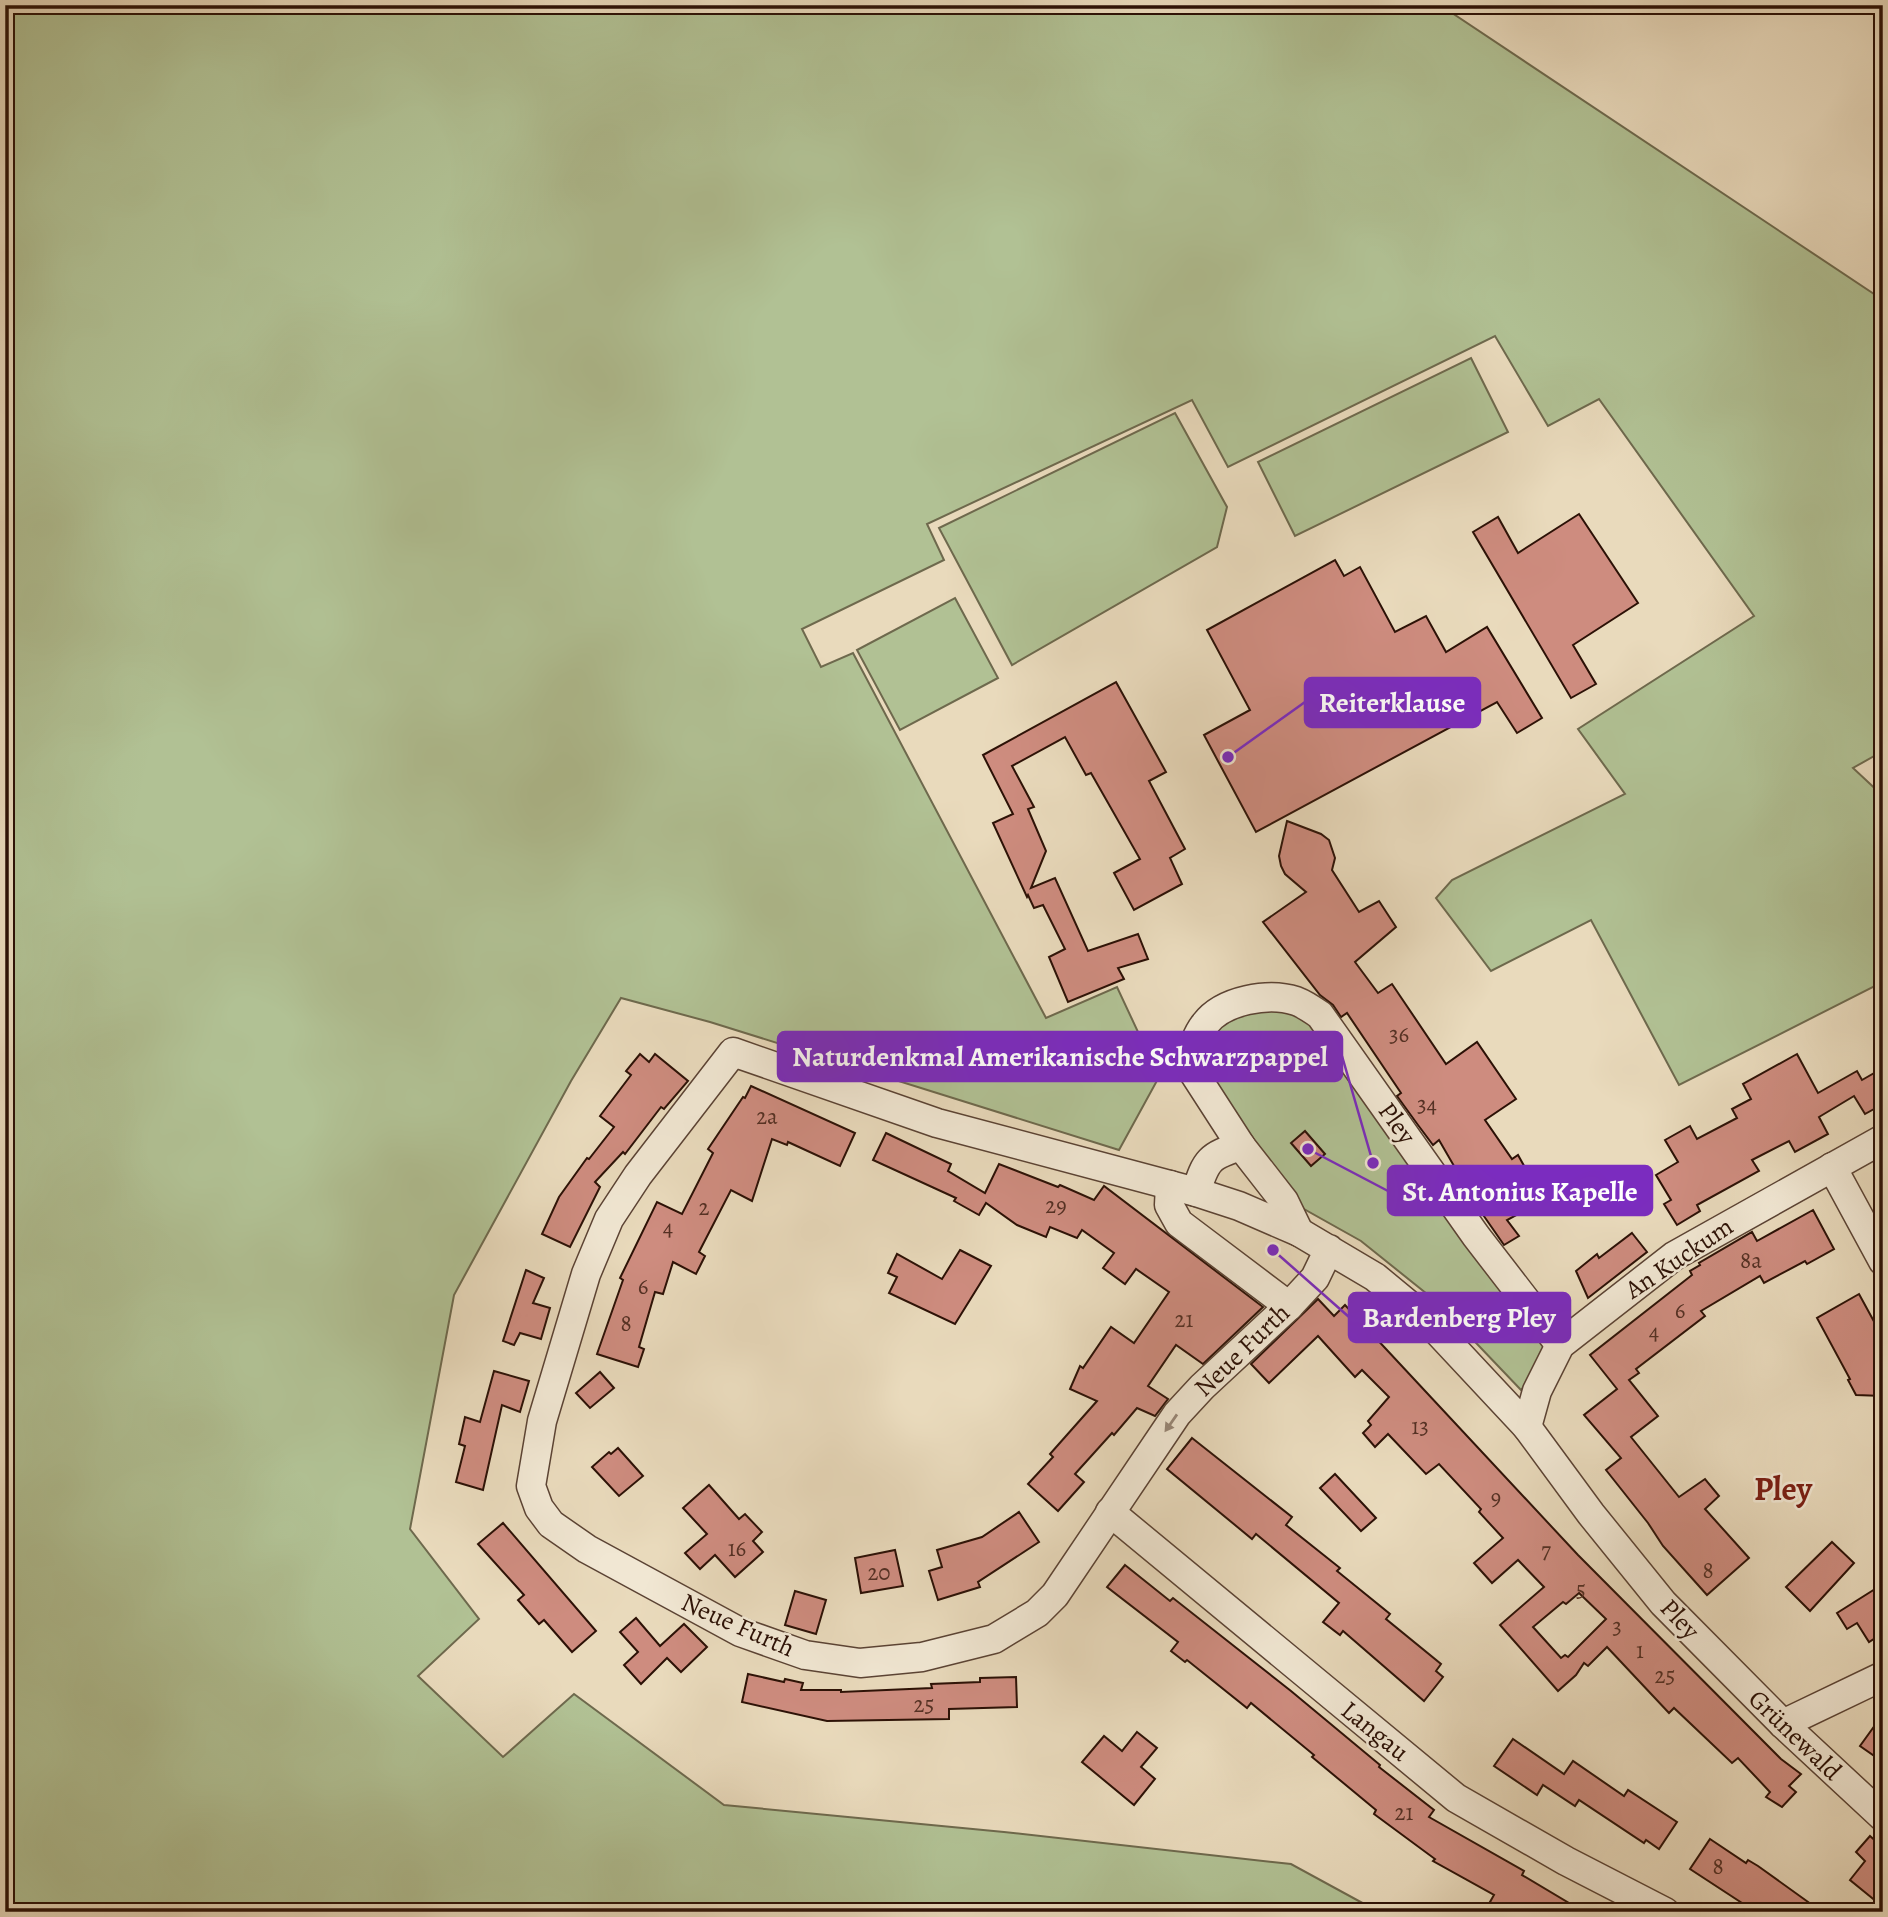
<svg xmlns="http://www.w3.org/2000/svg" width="1888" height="1917" font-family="Alegreya,serif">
<rect width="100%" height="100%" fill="#e9dabc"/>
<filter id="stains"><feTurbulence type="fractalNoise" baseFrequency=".00286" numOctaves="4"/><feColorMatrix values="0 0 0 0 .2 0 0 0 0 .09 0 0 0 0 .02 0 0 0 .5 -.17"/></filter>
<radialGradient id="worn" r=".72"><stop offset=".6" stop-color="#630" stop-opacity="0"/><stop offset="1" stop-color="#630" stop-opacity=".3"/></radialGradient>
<!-- green -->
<g fill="#b1c194" stroke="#6e694d" stroke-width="2">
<path d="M5 5H1440L1883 300V751L1853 768 1883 796V982L1679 1085 1591 920 1491 971 1436 898 1452 880 1625 794 1578 729 1754 616 1599 399 1548 426 1495 336 1228 467 1192 400 927 524 944 560 802 629 821 667 853 653 1046 1018 1117 987 1159 1077 1119 1150 710 1022 621 998 571 1081 454 1295 410 1529 479 1619 418 1676 503 1757 574 1694 724 1805 1004 1832 1291 1864 1379 1912H5Z"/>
<path d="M1471 358 1508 432 1295 536 1258 462Z"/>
<path d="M1175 413 1227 507 1217 547 1012 665 939 528Z"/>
<path d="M955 598 998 678 900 730 857 650Z"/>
<path d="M1293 1010 1315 1027 1545 1346 1533 1377 1521 1390 1437 1302 1361 1241 1304 1209 1205 1074C1206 1051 1210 1025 1233 1013 1241 1009 1281 1011 1293 1010Z"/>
</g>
<!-- building -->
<g fill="#ce8c7f" stroke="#2c1106" stroke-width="2" fill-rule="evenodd">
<path d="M1579 514 1638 603 1573 645 1596 684 1571 698 1473 532 1498 517 1518 553Z"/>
<path d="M1335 560 1344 576 1360 567 1395 632 1426 616 1446 652 1487 627 1542 718 1517 733 1497 702 1256 832 1204 735 1250 710 1207 630Z"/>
<path d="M1116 682 1166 772 1149 781 1185 849 1170 858 1182 884 1134 910 1114 873 1140 859 1091 773 1086 775 1065 737 1012 766 1034 807 1028 809 1046 851 1031 888 1055 878 1088 951 1138 934 1148 959 1118 968 1124 979 1068 1002 1049 957 1065 949 1043 905 1034 908 1028 895 1027 897 993 823 1013 814 983 755Z"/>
<path d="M1287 821 1321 834 1329 840 1335 858 1332 870 1359 912 1379 901 1396 927 1355 962 1378 993 1392 984 1446 1064 1477 1042 1516 1099 1485 1120 1512 1159 1518 1155 1533 1182 1562 1167 1577 1189 1546 1207 1543 1201 1507 1220 1519 1236 1504 1245 1463 1186 1465 1185 1439 1140 1433 1145 1418 1125 1397 1096 1401 1093 1347 1013 1341 1017 1333 1005 1320 995 1263 922 1306 892 1285 874 1281 866 1279 856Z"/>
<path d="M640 1054 649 1062 655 1054 688 1081 664 1109 661 1107 625 1154 623 1152 595 1182 600 1187 570 1247 542 1234 559 1197 587 1158 589 1159 614 1127 600 1116 631 1075 626 1071Z"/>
<path d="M1797 1054 1818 1093 1857 1071 1862 1080 1883 1068V1104L1865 1114 1854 1096 1819 1117 1828 1134 1795 1152 1789 1141 1752 1160 1759 1171 1697 1205 1700 1211 1677 1225 1664 1204 1671 1200 1656 1175 1678 1162 1665 1140 1690 1126 1697 1139 1737 1118 1732 1109 1751 1099 1743 1084Z"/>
<path d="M751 1086 855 1133 840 1166 788 1142 787 1145 772 1139 752 1201 731 1190 699 1252 705 1256 696 1274 673 1262 663 1294 655 1292 639 1347 644 1349 638 1367 597 1354 623 1280 620 1278 657 1202 682 1214 713 1153 708 1149 743 1097 745 1098Z"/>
<path d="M1305 1131 1325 1154 1311 1166 1291 1143Z"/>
<path d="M886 1133 951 1164 948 1171 985 1193 999 1164 1058 1187 1060 1185 1094 1200 1104 1186 1263 1307 1203 1364 1176 1345 1148 1386 1168 1399 1155 1416 1137 1408 1114 1435 1112 1433 1075 1474 1084 1482 1058 1511 1028 1484 1053 1457 1050 1454 1097 1401 1070 1389 1080 1366 1083 1368 1111 1327 1134 1343 1169 1292 1136 1269 1125 1284 1103 1268 1114 1253 1082 1230 1077 1238 1050 1227 1046 1237 1017 1225 986 1203 979 1215 954 1201 956 1198 873 1160Z"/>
<path d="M1813 1210 1834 1249 1807 1264 1805 1261 1764 1283 1760 1276 1701 1311 1705 1316 1636 1369 1639 1373 1629 1380 1658 1416 1631 1437 1679 1497 1705 1479 1719 1496 1705 1509 1749 1558 1707 1595 1663 1546 1648 1523 1606 1470 1621 1458 1584 1415 1617 1389 1590 1355 1692 1275 1690 1271 1700 1265 1699 1263 1752 1232 1757 1241Z"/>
<path d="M1632 1233 1647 1252 1588 1298 1576 1271 1597 1254 1599 1258Z"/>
<path d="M960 1250 991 1266 955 1324 889 1293 897 1277 888 1273 897 1254 942 1279Z"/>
<path d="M526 1270 544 1278 533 1303 550 1308 541 1339 520 1333 514 1345 503 1341Z"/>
<path d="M1859 1294 1883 1338V1396L1856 1395 1848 1380 1850 1379 1817 1318Z"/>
<path d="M1318 1299 1334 1316 1345 1305 1578 1555 1781 1759 1801 1774 1789 1786 1796 1792 1782 1807 1766 1797 1770 1792 1738 1758 1732 1763 1674 1708 1669 1713 1607 1647 1588 1666 1584 1663 1576 1675 1558 1691 1500 1625 1544 1587 1518 1560 1492 1583 1474 1563 1503 1538 1479 1512 1481 1509 1439 1464 1426 1474 1388 1434 1375 1447 1363 1433 1371 1425 1368 1421 1389 1397 1362 1370 1355 1377 1318 1336 1269 1383 1251 1364ZM1579 1593 1606 1619 1568 1657 1565 1655 1561 1658 1533 1627 1563 1602 1566 1604Z"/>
<path d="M494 1371 529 1381 520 1412 502 1405 483 1490 456 1482 465 1446 459 1444 465 1417 480 1422Z"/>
<path d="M600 1372 614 1388 590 1408 576 1393Z"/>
<path d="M1192 1438 1292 1517 1286 1525 1340 1568 1337 1571 1390 1614 1386 1619 1441 1664 1436 1671 1443 1677 1424 1701 1343 1631 1340 1635 1323 1622 1339 1603 1256 1534 1252 1539 1167 1469Z"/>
<path d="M618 1448 643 1476 619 1496 592 1467 609 1452 611 1454Z"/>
<path d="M1335 1474 1376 1518 1361 1531 1320 1488Z"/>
<path d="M709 1485 739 1519 745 1514 762 1532 753 1541 763 1552 735 1577 715 1555 700 1569 685 1553 707 1534 683 1508Z"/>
<path d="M1019 1512 1039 1542 978 1582 980 1587 938 1600 929 1571 942 1567 937 1550 982 1537Z"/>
<path d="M503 1523 596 1631 572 1652 544 1620 539 1624 518 1600 524 1595 478 1544Z"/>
<path d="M1832 1542 1854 1563 1810 1611 1786 1587Z"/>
<path d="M895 1550 903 1586 861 1593 855 1558Z"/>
<path d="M1125 1565 1170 1601 1173 1598 1291 1691 1380 1765 1379 1767 1434 1810 1429 1817 1524 1871 1522 1875 1584 1912H1507L1490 1902 1494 1895 1433 1861 1435 1859 1374 1814 1376 1810 1312 1757 1314 1755 1251 1703 1247 1708 1187 1660 1185 1662 1171 1651 1178 1642 1107 1587Z"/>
<path d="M1883 1584V1633L1869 1642 1857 1623 1847 1629 1837 1613Z"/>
<path d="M795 1591 826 1600 816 1634 785 1625Z"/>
<path d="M636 1618 660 1646 684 1624 707 1647 681 1672 667 1658 641 1684 624 1665 638 1652 620 1632Z"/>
<path d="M748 1674 784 1682 785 1679 803 1683 801 1690H841V1692L932 1688 931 1684 980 1682V1678L1016 1677 1017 1707 949 1709V1719L827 1721 742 1702Z"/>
<path d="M1883 1714V1762L1860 1746Z"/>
<path d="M1137 1732 1157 1748 1141 1767 1155 1779 1134 1805 1082 1762 1104 1736 1122 1751Z"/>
<path d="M1513 1739 1564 1774 1573 1761 1624 1796 1628 1790 1677 1822 1659 1849 1646 1840 1644 1843 1579 1800 1575 1806 1543 1785 1537 1795 1494 1766Z"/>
<path d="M1870 1836 1879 1844 1883 1839V1907L1850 1880 1865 1861 1856 1852Z"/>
<path d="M1710 1839 1746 1863 1748 1860 1758 1866 1822 1912H1740L1745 1905 1690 1869Z"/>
</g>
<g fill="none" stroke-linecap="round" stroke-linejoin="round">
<!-- street casing -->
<g stroke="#5b4334" stroke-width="31">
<g id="street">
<path d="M1832 1167 1883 1261"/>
<path d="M1170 1185 1169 1205 1179 1223 1289 1306"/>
<path d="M1196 1192C1206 1160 1209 1156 1241 1146"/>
<path d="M1299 1232 1284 1201 1241 1146 1188 1064C1192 1051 1196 1035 1205 1024 1223 1000 1269 992 1296 1001 1304 1004 1313 1010 1320 1015L1476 1236 1560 1345"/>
<path d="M1329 1249 1315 1278 1289 1306 1202 1387 1177 1414 1055 1595 1037 1613 994 1639 922 1657 860 1663 805 1655 740 1632 587 1549 551 1524 539 1508 531 1486 542 1421 586 1274 609 1219 638 1175 733 1052 937 1123 1196 1192 1239 1206 1299 1232 1375 1277 1427 1320 1527 1427 1591 1514 1663 1603 1783 1724 1883 1817"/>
<path d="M1527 1427 1537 1391 1560 1345 1674 1256 1883 1139"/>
<path d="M1110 1512 1456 1798 1566 1861 1665 1912"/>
<path d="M1783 1724 1883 1676"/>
</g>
</g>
<!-- street -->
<use href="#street" stroke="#f1e7d3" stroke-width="28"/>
</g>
<!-- one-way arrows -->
<defs><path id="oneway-solid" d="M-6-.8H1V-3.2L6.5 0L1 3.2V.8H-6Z" transform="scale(1.75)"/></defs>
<use fill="#988777" href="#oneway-solid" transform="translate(1171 1423) rotate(125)"/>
<g text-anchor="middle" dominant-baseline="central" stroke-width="5" stroke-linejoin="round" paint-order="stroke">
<!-- number labels -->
<g font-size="23" fill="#543024">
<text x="1399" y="1034">36</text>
<text x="1427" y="1104">34</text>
<text x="767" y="1116">2a</text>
<text x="1056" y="1205">29</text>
<text x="704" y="1207">2</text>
<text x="668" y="1227">4</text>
<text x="1751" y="1260">8a</text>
<text x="643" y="1286">6</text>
<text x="1680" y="1310">6</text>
<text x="1184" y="1319">21</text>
<text x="626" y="1323">8</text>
<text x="1654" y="1331">4</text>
<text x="1420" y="1426">13</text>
<text x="1496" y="1497">9</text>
<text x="737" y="1548">16</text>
<text x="1546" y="1550">7</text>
<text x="1708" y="1570">8</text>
<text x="879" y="1572">20</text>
<text x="1581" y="1589">5</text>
<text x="1617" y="1626">3</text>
<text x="1640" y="1650">1</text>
<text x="1665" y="1675">25</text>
<text x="924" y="1704">25</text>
<text x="1404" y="1812">21</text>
<text x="1718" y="1866">8</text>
</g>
<!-- street labels -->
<g font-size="26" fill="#2c1106" stroke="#f1e7d3">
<text transform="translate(1397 1123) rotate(54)">Pley</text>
<text transform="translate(1679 1258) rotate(-34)">An Kuckum</text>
<text transform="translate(1242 1350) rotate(-44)">Neue Furth</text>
<text transform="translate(1680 1619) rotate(47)">Pley</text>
<text transform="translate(738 1625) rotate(24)">Neue Furth</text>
<text transform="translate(1375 1731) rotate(39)">Langau</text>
<text transform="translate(1795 1735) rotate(44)">Grünewald</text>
</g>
<!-- district labels -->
<g font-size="33" font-weight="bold" fill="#7a1f14" stroke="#f1e7d3">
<text x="1783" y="1488">Pley</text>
</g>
</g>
<!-- callouts -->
<path fill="none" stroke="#7b2cbf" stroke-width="2.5" d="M1228 757L1305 702M1373 1163L1342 1056M1308 1149L1388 1191M1273 1250L1349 1317"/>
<g fill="#7b2cbf" stroke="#f1e7d3" stroke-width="2.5">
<circle cx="1228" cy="757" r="7"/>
<circle cx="1373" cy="1163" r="7"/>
<circle cx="1308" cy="1149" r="7"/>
<circle cx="1273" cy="1250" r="7"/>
</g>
<g fill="#7b2cbf" stroke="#7b2cbf" stroke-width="2.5">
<rect x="1305" y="678" width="175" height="49" rx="7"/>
<rect x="778" y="1032" width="564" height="49" rx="7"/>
<rect x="1388" y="1166" width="264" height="49" rx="7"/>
<rect x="1349" y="1293" width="221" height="49" rx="7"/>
</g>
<g font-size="28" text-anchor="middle" font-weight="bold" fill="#fff">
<text x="1392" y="712">Reiterklause</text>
<text x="1060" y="1066">Naturdenkmal Amerikanische Schwarzpappel</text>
<text x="1520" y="1201">St. Antonius Kapelle</text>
<text x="1459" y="1327">Bardenberg Pley</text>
</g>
<!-- margin -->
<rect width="1888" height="1917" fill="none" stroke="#e9dabc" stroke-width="28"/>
<rect x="7" y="7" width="1874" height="1903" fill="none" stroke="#2c1106" stroke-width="3.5"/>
<rect x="14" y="14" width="1860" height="1889" fill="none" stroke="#2c1106" stroke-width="2"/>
<rect width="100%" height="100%" filter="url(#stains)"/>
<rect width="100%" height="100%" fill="url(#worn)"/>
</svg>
